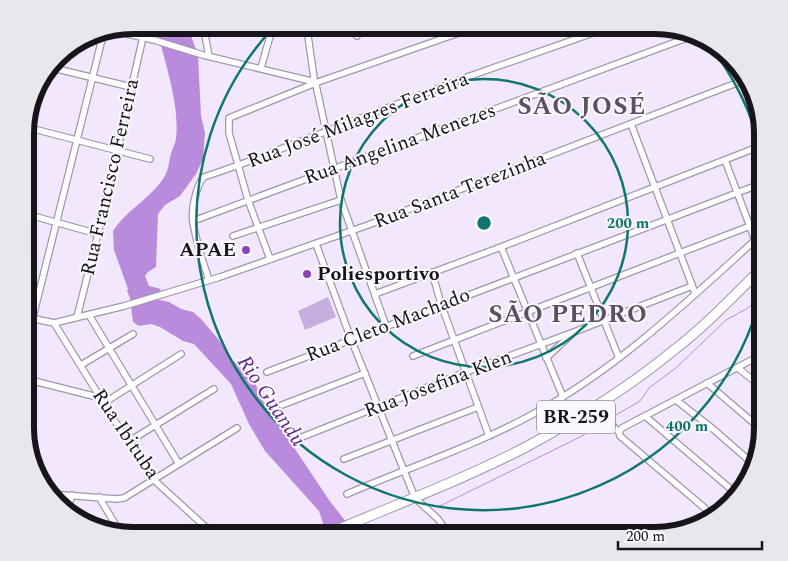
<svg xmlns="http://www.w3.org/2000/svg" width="788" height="561" font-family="Spectral,serif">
<rect width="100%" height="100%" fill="#f3e7fe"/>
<!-- green -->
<path fill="#c8addf" d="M328 297 336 317 305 330 298 311Z"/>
<!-- water -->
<path fill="#b98bdd" d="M157 30H189L198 55 201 116 205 133 203 159 196 174 180 196 165 205 158 214 156 267 148 272 145 276 149 286 161 289 155 299 169 302 181 309 193 312 201 319 219 340 233 361 251 374 263 401 329 500 357 536H327L319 511 265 451 249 424 231 384 207 358 194 344 183 341 160 327 151 324 139 326 133 322 130 298 127 291 128 289 114 250 113 231C124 213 147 200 161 182 167 174 169 166 170 157 171 151 175 145 176 139 180 105 165 63 157 30Z"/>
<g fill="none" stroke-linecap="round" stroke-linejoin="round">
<!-- stream -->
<g stroke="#b98bdd" stroke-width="1">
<path d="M616 415 640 401 649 388 677 367 726 320 746 309 763 296"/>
<path d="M440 506 578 438 599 426"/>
<path d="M391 536 399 530"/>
</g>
<!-- minor casing -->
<g stroke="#a296ab" stroke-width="8">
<g id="minor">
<path d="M307 29 314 78 312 82 316 85 341 200 386 326"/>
<path d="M204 30 209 56"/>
<path d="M115 31 154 40 203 55 311 81"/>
<path d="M357 36 359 28"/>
<path d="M49 67 131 87"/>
<path d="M261 68 272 29"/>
<path d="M318 82 476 27"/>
<path d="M631 124 695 293"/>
<path d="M26 127 150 159"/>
<path d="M725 160 755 240"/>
<path d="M26 214 98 234"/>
<path d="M193 221 692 36"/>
<path d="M233 236 341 200"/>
<path d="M316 244 351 339 415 498 438 519 450 536"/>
<path d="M501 247 563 397"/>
<path d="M577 253 619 358"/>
<path d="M270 259 248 200 229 133V118L313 84"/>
<path d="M432 272 441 304 489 436"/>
<path d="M209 280C203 262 196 242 193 222 191 211 196 185 204 177L239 165 470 76 613 26"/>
<path d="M375 294 501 247 763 145"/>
<path d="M89 315 179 464"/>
<path d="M26 317 54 323 124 306 220 277 368 225 747 79"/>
<path d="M77 317 98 234 143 37"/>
<path d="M54 323 128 442 154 480 211 532 218 536"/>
<path d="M26 345 104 31"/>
<path d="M413 356 750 226"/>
<path d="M546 358 574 332 692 286"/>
<path d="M81 365 133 334"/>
<path d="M738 368 763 388"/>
<path d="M267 372 763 183"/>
<path d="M26 379 101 398"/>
<path d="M707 383 763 431"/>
<path d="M676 400 713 429 752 463"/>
<path d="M104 403 181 354"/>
<path d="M282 405 365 373"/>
<path d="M593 407 619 432 620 436 714 516"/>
<path d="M645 416 739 496"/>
<path d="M619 432 622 428 763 354"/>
<path d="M302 437 466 372 574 332"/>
<path d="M128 442 214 389"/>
<path d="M344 459 478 407"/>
<path d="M50 494 116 499 124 498 237 428"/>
<path d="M347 494C410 467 475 446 535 413 620 367 692 297 763 233"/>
<path d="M99 497 121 534"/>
<path d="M66 513 72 495"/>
</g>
</g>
<!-- highway casing -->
<g stroke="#a296ab" stroke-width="11">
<path id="highway" d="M322 536C390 507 460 481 526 447 578 419 629 387 674 350 706 325 734 296 763 267"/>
</g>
<!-- minor -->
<use href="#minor" stroke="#fff" stroke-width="5.5"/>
<!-- highway -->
<use href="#highway" stroke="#fff" stroke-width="9"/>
</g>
<!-- distance rings -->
<g fill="none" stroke="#0f766e" stroke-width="2.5">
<circle cx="484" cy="223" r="144"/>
<path d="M762 292A287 287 0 1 1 272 29M707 42A287 287 0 0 1 762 154"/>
</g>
<!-- markers -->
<g fill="#8943b7" stroke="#fbf9fd" stroke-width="2">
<circle cx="246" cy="250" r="5"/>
<circle cx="307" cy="274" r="5"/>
</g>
<g text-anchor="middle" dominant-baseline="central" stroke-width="4" stroke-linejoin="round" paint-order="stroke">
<!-- shield labels -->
<rect fill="#fbf9fd" stroke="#5c595f" stroke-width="1" x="537" y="400.5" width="78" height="33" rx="4"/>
<g font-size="19" font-weight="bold" fill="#18141b">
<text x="576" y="417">BR-259</text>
</g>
<!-- street labels -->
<g font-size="20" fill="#18141b" stroke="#fbf9fd">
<text transform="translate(358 120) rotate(-21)">Rua José Milagres Ferreira</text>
<text transform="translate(400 144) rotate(-20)">Rua Angelina Menezes</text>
<text transform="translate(110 177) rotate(-77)">Rua Francisco Ferreira</text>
<text transform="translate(460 190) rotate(-21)">Rua Santa Terezinha</text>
<text transform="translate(388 325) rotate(-21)">Rua Cleto Machado</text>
<text transform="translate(438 384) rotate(-21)">Rua Josefina Klen</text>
<text transform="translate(126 434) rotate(56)">Rua Ibituba</text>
</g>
<!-- poi labels -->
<g font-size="20" font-weight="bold" fill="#18141b" stroke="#fbf9fd" text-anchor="end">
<text x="236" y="250">APAE</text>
<text x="317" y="274" text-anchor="start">Poliesportivo</text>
</g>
<!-- water labels -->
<g font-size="21" font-style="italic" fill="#612686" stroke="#fbf9fd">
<text transform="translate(271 401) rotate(56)">Rio Guandu</text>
</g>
<!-- district labels -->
<g font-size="25" font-weight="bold" letter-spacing="1" fill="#5b5164" stroke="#fbf9fd">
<text x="582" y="107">SÃO JOSÉ</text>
<text x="568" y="315">SÃO PEDRO</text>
</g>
</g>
<!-- crop -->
<path d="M0 0H788V561H0ZM133 34H655A99 99 0 0 1 754 133V428A99 99 0 0 1 655 527H133A99 99 0 0 1 34 428V133A99 99 0 0 1 133 34Z" fill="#e9e7eb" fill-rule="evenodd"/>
<path fill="none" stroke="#18141b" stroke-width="6" d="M133 34H655A99 99 0 0 1 754 133V428A99 99 0 0 1 655 527H133A99 99 0 0 1 34 428V133A99 99 0 0 1 133 34Z"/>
<circle cx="484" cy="223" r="8" fill="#0f766e" stroke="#fbf9fd" stroke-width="2.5"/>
<g font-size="15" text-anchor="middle" font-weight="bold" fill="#0f766e" stroke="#fbf9fd" stroke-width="4" stroke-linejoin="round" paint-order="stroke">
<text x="628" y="228">200 m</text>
<text x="687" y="431">400 m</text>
</g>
<!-- scale -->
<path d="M618 541v8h144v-8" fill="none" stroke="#18141b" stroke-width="2.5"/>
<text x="626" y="541" font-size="15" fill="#18141b" stroke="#fbf9fd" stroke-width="4" paint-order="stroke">200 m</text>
</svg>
